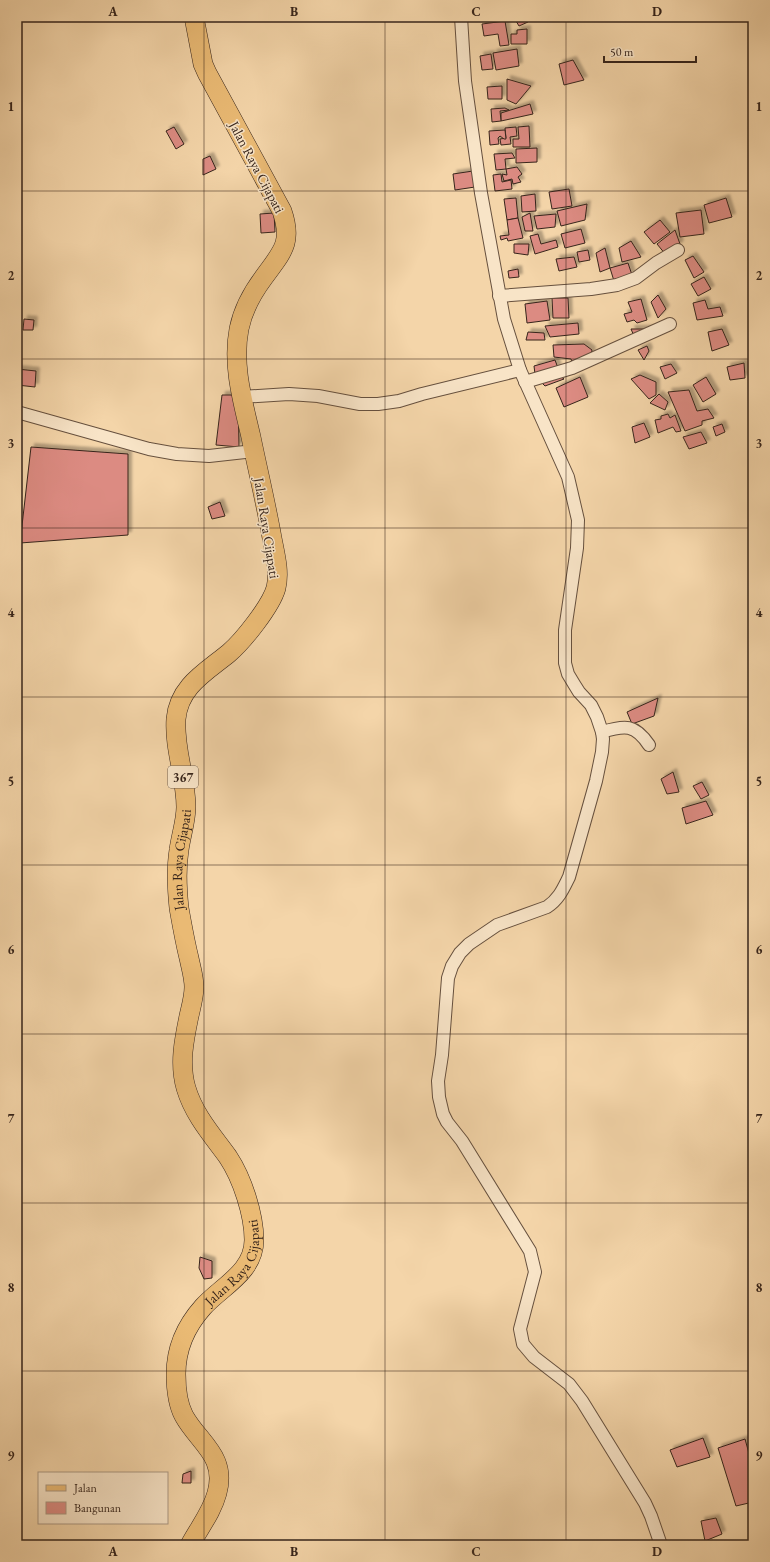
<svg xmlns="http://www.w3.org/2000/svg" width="770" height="1562" font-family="'EB Garamond',serif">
<defs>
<filter id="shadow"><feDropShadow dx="3.5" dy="-3.5" stdDeviation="1" flood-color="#0004"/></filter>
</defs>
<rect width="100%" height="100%" fill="#f4d5a9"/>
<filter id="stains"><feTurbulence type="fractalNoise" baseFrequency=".005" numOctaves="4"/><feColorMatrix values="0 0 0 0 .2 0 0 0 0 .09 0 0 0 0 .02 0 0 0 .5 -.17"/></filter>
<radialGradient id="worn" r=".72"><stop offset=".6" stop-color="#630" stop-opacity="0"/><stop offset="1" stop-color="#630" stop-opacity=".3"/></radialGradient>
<!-- building -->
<g fill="#dc8b82" stroke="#36241b" filter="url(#shadow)">
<path d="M493 17H506L507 19 494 23Z"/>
<path d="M526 17 528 22 519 26 516 21Z"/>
<path d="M505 21 509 45 500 46 498 34 484 36 482 24Z"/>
<path d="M527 29V44H511V34H517V30Z"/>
<path d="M517 49 519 66 496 70 493 53Z"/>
<path d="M491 54 493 69 482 70 480 56Z"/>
<path d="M573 60 584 80 564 85 559 64Z"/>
<path d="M507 79 531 86 516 104 507 100Z"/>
<path d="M502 86V99H488L487 87Z"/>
<path d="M530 104 533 114 501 121V113Z"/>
<path d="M505 108 509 110 500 111 501 121 492 122 491 109Z"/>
<path d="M529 126 530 147H513V139H519L518 127Z"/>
<path d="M174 127 184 144 176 149 166 131Z"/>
<path d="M516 127 517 136 510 137 511 144 501 145 500 139 506 138 505 128Z"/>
<path d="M505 130 506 139H504L500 136 498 138 499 144 490 145 489 131Z"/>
<path d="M537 148V162L516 163V149Z"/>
<path d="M512 153 515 158 505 159 506 169 496 170 494 154Z"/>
<path d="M210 156 216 169 203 175V159Z"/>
<path d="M517 167 522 174 518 177 521 182 513 184 512 179 504 181 502 174 507 175 506 169Z"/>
<path d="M473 171 475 187 455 190 453 174Z"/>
<path d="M501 174 502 182 511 180 512 189 495 191 493 175Z"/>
<path d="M569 189 572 206 552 209 549 192Z"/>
<path d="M535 194 536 211 522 212 521 196Z"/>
<path d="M516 198 518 218 507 220 504 199Z"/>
<path d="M726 198 732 217 709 223 704 205Z"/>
<path d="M587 204 585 220 561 226 557 211Z"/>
<path d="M701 210 704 234 680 237 676 213Z"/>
<path d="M274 213 275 232 261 233 260 214Z"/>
<path d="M530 213 533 231H525L522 217Z"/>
<path d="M556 214 555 227 537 229 534 216Z"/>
<path d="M518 218 523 238 508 241 507 238 501 240 500 236 509 235 507 220Z"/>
<path d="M660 220 670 232 654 244 644 232Z"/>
<path d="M581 229 585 243 565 248 561 234Z"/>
<path d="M675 230 680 244 666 255 657 244Z"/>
<path d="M538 234 541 244 556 240 558 247 535 254 530 236Z"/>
<path d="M631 241 641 257 622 262 619 248Z"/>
<path d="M514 244H529L528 255 514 253Z"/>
<path d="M605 248 610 268 600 272 596 253Z"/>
<path d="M588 250 590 260 579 262 577 252Z"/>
<path d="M693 256 704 272 694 278 685 260Z"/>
<path d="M574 257 577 267 559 271 556 259Z"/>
<path d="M628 263 632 275 614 281 610 268Z"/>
<path d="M518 269 519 277 509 278 508 271Z"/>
<path d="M704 277 711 289 698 296 691 284Z"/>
<path d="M658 295 666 309 658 318 651 302Z"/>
<path d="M552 298H568L569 318H553Z"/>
<path d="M641 299 647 320 637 323 634 320 627 322 624 314 632 312 628 302Z"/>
<path d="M705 300 708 309 720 307 723 316 697 320 693 303Z"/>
<path d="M547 301 550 320 527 323 525 304Z"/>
<path d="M24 319 34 320 33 330H23Z"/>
<path d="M578 323 579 334 550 337 545 326Z"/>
<path d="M631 329H650L634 336Z"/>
<path d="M722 329 729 345 712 351 708 332Z"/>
<path d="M528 332 544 333 545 340H526Z"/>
<path d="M584 344 592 350 591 355 573 364 571 359 554 357 553 345Z"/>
<path d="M647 346 649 351 644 360 638 350Z"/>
<path d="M555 360 558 368 535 374 534 366Z"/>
<path d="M744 363 745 378 730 380 727 367Z"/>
<path d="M671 364 677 373 665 379 660 367Z"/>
<path d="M17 369 36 371 35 387 17 385Z"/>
<path d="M559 375 564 379 545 386 541 382Z"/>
<path d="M640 375 656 382V395L649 399 631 379Z"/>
<path d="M580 377 588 397 564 407 556 388Z"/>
<path d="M706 377 716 394 703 402 693 385Z"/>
<path d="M689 390 697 411 708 409 714 418 702 421V425L685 431 668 392Z"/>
<path d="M659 394 668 402 665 410 650 403Z"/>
<path d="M222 395H238L239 447 216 445Z"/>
<path d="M668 414 670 418 675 415 681 431 676 432 673 427 658 433 655 420 661 419V416Z"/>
<path d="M644 423 650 437 635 443 632 427Z"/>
<path d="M722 424 725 432 716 436 713 427Z"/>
<path d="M701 432 707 443 689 449 683 437Z"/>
<path d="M31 447 128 454V535L20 543Z"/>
<path d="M220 502 225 516 212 519 208 507Z"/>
<path d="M658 698 654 716 632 724 627 712Z"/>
<path d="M673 772 679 792 667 794 661 779Z"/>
<path d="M702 782 709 795 701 799 693 786Z"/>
<path d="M706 801 713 815 686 824 682 808Z"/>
<path d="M200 1257 212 1261V1278L204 1279 199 1268Z"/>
<path d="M703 1438 710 1457 677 1467 670 1450Z"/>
<path d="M745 1439 753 1468V1502L736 1506 718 1448Z"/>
<path d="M191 1471V1483H182L183 1474Z"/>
<path d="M716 1518 722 1534 705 1541 701 1521Z"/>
</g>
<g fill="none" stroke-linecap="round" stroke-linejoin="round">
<!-- minor casing -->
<g stroke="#66503e" stroke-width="14">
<g id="minor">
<path d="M461 17 465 81 481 193 504 319 520 370 568 477 578 520 577 548 565 630V663L568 674 574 684 579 692 591 705 597 717 602 732 603 739 602 752 596 781 569 877C563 889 559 899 547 907L497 925 469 944 460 953 452 966 448 978 442 1055 438 1081 439 1097 443 1114 447 1122 462 1141 530 1251 535 1272 520 1329 523 1344 534 1357 569 1384 582 1401 645 1503 651 1516 661 1545"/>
<path d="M499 296 591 289 617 285 636 278 656 263 678 250"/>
<path d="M525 382 572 368 670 324"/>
<path d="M241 397 289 394 318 396 360 404H378L399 401 422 394 520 370"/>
<path d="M17 412 149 449 177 454 209 456 254 451"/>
<path d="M602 732C625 725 635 724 649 745"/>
</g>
</g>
<!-- primary casing -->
<g stroke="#36241b" stroke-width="20">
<g id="primary">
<path id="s1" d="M190 1545C199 1528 212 1512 217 1493 227 1456 199 1443 184 1416 177 1403 176 1388 176 1374 176 1348 186 1326 203 1307 222 1286 254 1272 254 1240 254 1214 242 1178 228 1157 212 1135 194 1115 186 1088 179 1064 184 1040 189 1016 191 1007 194 997 194 987 194 977 191 968 189 958 185 942 182 925 179 908 177 889 176 869 179 850 181 835 186 821 186 807 186 777 174 749 176 719 179 686 206 672 229 653 243 641 271 606 276 588 280 572 275 554 272 538 266 504 258 471 251 437 243 402 232 366 239 329 243 309 252 293 264 277 282 252 293 243 282 211L207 73 203 64 194 17"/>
</g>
</g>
<!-- minor -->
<use href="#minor" stroke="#f8e4c7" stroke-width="12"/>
<!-- primary -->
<use href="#primary" stroke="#eaba74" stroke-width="19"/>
</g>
<!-- grid -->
<path fill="none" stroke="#36241b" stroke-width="1" stroke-opacity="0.55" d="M204 17V1545M385 17V1545M566 17V1545M17 191H753M17 359H753M17 528H753M17 697H753M17 865H753M17 1034H753M17 1203H753M17 1371H753"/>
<g text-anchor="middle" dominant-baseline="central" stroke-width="3" stroke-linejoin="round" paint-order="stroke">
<!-- shield labels -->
<rect fill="#f8e4c7" stroke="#705e4f" stroke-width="1" x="168" y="766" width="30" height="22" rx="3"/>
<g font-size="13" font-weight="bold" fill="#36241b">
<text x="183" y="777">367</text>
</g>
<!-- street labels -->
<g font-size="14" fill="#36241b" stroke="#f8e4c7">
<text transform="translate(257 167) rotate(62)">Jalan Raya Cijapati</text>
<text transform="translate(267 528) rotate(81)">Jalan Raya Cijapati</text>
<text stroke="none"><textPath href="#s1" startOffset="751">Jalan Raya Cijapati</textPath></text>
<text stroke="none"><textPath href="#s1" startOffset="320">Jalan Raya Cijapati</textPath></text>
</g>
</g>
<!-- margin -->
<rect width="770" height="1562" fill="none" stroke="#f4d5a9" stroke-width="44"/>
<!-- legend -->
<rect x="38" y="1472" width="130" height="52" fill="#f8e4c7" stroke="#aa9782"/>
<rect x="46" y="1485" width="20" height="6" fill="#eaba74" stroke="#aa9782"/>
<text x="74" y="1492" font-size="12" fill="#36241b">Jalan</text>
<rect x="46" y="1502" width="20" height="12" fill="#dc8b82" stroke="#aa9782"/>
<text x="74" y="1512" font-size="12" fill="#36241b">Bangunan</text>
<!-- scale -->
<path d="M604 56v6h92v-6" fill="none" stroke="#36241b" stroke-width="2"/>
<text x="610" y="56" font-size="12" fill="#36241b" stroke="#f8e4c7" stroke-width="3" paint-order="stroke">50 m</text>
<rect x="22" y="22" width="726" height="1518" fill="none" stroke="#36241b" stroke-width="1.5"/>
<g font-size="13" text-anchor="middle" font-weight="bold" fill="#36241b">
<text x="113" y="16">A</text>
<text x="294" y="16">B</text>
<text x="476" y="16">C</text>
<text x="657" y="16">D</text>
<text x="11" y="111">1</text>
<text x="759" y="111">1</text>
<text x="11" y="280">2</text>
<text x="759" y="280">2</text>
<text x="11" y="448">3</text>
<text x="759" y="448">3</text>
<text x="11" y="617">4</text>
<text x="759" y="617">4</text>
<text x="11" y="786">5</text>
<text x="759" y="786">5</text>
<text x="11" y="954">6</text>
<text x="759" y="954">6</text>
<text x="11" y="1123">7</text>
<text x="759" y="1123">7</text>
<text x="11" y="1292">8</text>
<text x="759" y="1292">8</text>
<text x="11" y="1460">9</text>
<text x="759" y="1460">9</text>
<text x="113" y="1556">A</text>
<text x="294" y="1556">B</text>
<text x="476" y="1556">C</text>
<text x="657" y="1556">D</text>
</g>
<rect width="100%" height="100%" filter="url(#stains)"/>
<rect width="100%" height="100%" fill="url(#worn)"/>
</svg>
